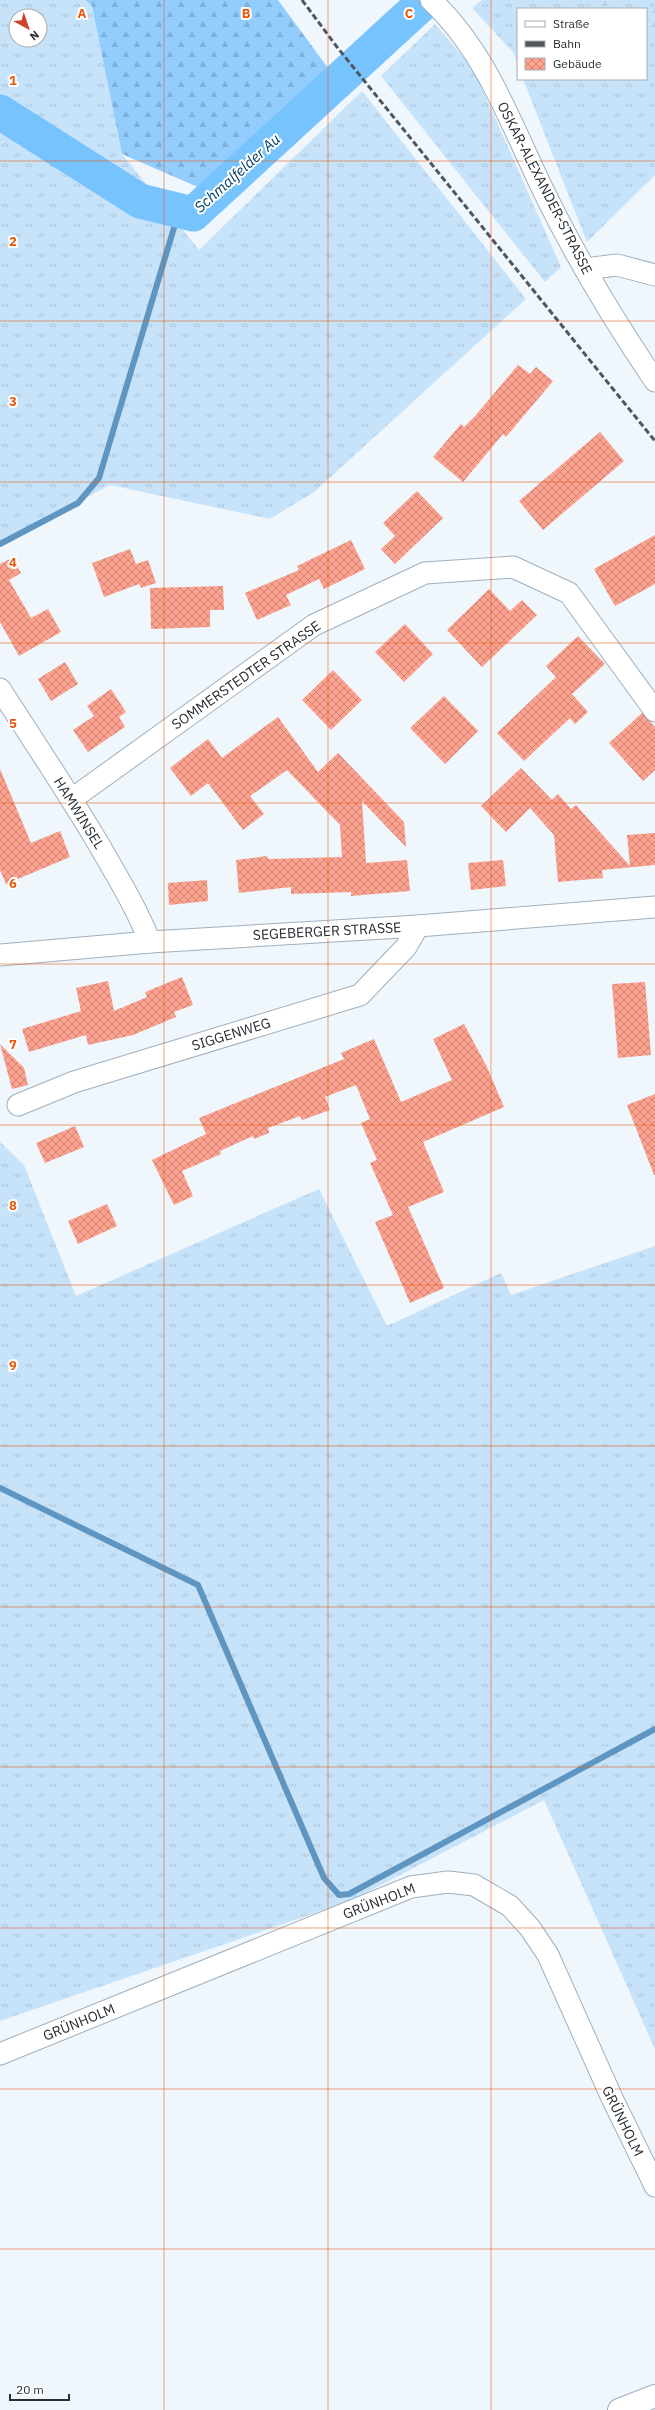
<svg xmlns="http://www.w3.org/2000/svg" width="655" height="2410" font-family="'IBM Plex Sans',sans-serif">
<defs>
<pattern id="grass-tufts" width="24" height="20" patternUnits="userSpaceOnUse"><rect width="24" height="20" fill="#c7e3fa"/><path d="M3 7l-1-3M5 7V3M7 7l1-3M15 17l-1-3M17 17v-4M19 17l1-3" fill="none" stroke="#abc3d7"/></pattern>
<pattern id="forest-firs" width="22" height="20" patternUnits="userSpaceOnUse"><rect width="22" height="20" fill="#92cdfd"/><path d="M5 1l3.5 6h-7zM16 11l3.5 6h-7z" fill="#7eb0d9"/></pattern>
<pattern id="wetland-marsh" width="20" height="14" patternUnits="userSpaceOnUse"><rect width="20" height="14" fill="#c7e3fa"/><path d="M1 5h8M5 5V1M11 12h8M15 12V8" fill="none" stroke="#abc3d7"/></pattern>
<pattern id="building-cross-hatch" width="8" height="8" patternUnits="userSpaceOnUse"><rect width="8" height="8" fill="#fea290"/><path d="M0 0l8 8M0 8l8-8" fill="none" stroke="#ce8476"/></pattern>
</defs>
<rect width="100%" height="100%" fill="#eff6fc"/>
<!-- grass -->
<g fill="url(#grass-tufts)" fill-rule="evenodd">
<path d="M0 0H85L92 6 122 154 199 250 362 91 526 299 314 492 270 519 110 485 0 544ZM16 16H40V40H16Z"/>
<path d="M482 0H655V175L587 242 523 79H646V9H518V65L513 52 472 8Z"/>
<path d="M435 24 473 68 561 267 545 282 381 76Z"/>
<path d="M0 1142 24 1165 76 1296 319 1189 387 1326 501 1273 511 1295 655 1246V2049L544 1800 350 1901 0 2021Z"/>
</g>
<!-- forest -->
<path fill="url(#forest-firs)" d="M85 0H278L328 68 200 188 122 154 92 6Z"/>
<!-- wetland -->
<g fill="url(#wetland-marsh)">
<path d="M586 0H610L608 9H587Z"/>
<path d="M655 5V30L646 42V12Z"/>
</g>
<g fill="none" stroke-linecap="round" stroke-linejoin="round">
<!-- stream -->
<g stroke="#5f96c1" stroke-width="6">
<path d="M0 544 78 503 99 478 179 211"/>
<path d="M0 1488 198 1585 324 1878 339 1895 349 1894 655 1729"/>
</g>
<!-- river -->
<path stroke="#77c3fe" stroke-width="35" d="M0 112 140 201 193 214 426 0"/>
</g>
<!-- building -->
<g fill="url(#building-cross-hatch)">
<path d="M518 365 530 374 536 367 553 381 506 437 503 434 463 482 433 457 461 424 464 427 476 415Z"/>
<path d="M600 432 624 461 543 530 519 501Z"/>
<path d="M417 491 443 518 395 564 381 549 395 536 383 523Z"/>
<path d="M655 535V584L615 606 594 569Z"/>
<path d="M351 540 365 569 324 589 319 579 286 595 291 605 257 620 245 593 299 570 297 566Z"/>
<path d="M130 549 136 564 148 560 156 583 141 588 139 584 104 597 92 563Z"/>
<path d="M12 558 21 573 9 580 31 618 48 609 61 632 19 656 0 622V564Z"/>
<path d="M223 586 224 610H210V627L151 629 150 588Z"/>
<path d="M489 589 510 611 522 600 537 615 482 667 447 630Z"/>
<path d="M405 624 433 654 404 682 375 652Z"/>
<path d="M578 636 605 664 572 694 588 712 575 724 570 718 524 761 497 733 556 677 546 666Z"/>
<path d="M65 662 78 684 51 701 38 679Z"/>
<path d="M333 670 362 700 331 730 302 700Z"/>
<path d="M111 689 126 712 119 717 125 727 88 752 73 730 94 716 87 706Z"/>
<path d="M444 696 478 731 445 764 410 728Z"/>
<path d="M642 713 655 727V770L643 781 609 743Z"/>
<path d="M278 717 318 772 338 753 404 822 406 847 362 801 366 863 407 860 410 891 351 896V892L291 894V887L239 893 236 860 267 856 268 859 342 857 340 825 287 770 250 796 264 814 243 830 208 783 191 796 170 768 208 739 222 758Z"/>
<path d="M521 768 552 800 558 794 571 809 576 805 630 866 627 835 655 833V865L602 870 603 878 558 882 554 835 530 808 506 832 481 806Z"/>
<path d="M0 769 31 843 60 831 70 857 6 884 0 870Z"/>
<path d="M503 860 506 886 471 890 468 863Z"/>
<path d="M207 880 208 901 169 905 168 883Z"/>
<path d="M182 977 193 1005 174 1012 176 1017 133 1035 88 1045 86 1035 29 1052 22 1029 81 1011 76 988 108 981 114 1011 147 997 145 992Z"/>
<path d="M645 982 651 1055 618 1058 612 984Z"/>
<path d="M464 1024 486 1065 504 1107 423 1142 444 1192 408 1207 444 1288 410 1303 375 1222 393 1215 370 1163 377 1160 361 1123 370 1119 356 1085 325 1097 330 1110 302 1120 300 1116 268 1128 269 1133 254 1139 253 1136 220 1151 221 1154 182 1171 193 1196 174 1205 152 1160 206 1134 199 1118 344 1059 341 1053 374 1039 401 1102 452 1080 433 1039Z"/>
<path d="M0 1044 24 1068 28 1085 12 1089Z"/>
<path d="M655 1094V1175H654L627 1105Z"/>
<path d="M75 1126 84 1147 45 1163 36 1143Z"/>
<path d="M107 1204 117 1226 78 1244 68 1221Z"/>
</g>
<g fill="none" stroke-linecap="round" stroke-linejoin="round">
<!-- minor casing -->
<g stroke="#a0b0be" stroke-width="23">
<g id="minor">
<path d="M431 0C488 53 513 130 547 198 578 261 615 322 655 381"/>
<path d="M585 269 617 265 655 275"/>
<path d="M0 689C33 740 67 791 98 843 117 876 136 907 150 942"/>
<path d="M72 799 314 625 425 573 513 567 569 593 655 711"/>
<path d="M0 955 150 942 418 926 655 907"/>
<path d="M18 1105 74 1082 360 995 406 947 418 926"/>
<path d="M0 2054 411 1887 448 1882 474 1885 510 1906 530 1928 548 1955 612 2098 655 2186"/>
</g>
</g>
<!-- primary casing -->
<g stroke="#a0b0be" stroke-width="24">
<path id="primary" d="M619 2410 655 2396"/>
</g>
<!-- minor -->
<use href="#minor" stroke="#fff" stroke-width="21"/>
<!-- primary -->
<use href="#primary" stroke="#fff" stroke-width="22"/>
<!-- rail -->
<path stroke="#50565c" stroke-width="3" stroke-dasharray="6 3" stroke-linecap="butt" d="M302 0 337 47 655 441"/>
</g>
<!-- grid -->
<path fill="none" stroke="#e8590c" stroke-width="1" stroke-opacity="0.55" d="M164 0V2410M328 0V2410M491 0V2410M0 161H655M0 321H655M0 482H655M0 643H655M0 803H655M0 964H655M0 1125H655M0 1285H655M0 1446H655M0 1607H655M0 1767H655M0 1928H655M0 2089H655M0 2249H655"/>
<g text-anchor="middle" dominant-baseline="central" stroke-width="4" stroke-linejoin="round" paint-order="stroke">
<!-- street labels -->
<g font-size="14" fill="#272d33" stroke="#fff">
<text transform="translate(545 188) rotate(63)">OSKAR-ALEXANDER-STRASSE</text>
<text transform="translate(246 675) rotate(-35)">SOMMERSTEDTER STRASSE</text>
<text transform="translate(79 813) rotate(58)">HAMWINSEL</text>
<text transform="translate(327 931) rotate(-3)">SEGEBERGER STRASSE</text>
<text transform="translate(231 1034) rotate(-17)">SIGGENWEG</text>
<text transform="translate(379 1901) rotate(-21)">GRÜNHOLM</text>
<text transform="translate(79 2022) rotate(-22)">GRÜNHOLM</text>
<text transform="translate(623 2121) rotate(64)">GRÜNHOLM</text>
</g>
<!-- water labels -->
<g font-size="15" font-style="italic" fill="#024066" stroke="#fff">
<text transform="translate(237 173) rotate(-42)">Schmalfelder Au</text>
</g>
</g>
<g font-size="13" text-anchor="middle" font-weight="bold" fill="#e8590c" stroke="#fff" stroke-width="4" stroke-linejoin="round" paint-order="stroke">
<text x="82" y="18">A</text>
<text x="246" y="18">B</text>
<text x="409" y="18">C</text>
<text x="13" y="85">1</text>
<text x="13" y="246">2</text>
<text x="13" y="406">3</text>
<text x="13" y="567">4</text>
<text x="13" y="728">5</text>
<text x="13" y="888">6</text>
<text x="13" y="1049">7</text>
<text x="13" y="1210">8</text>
<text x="13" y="1370">9</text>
</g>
<!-- legend -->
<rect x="517" y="8" width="130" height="72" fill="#ffffff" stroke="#a9abad"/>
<rect x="525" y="21" width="20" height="6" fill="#ffffff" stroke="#a9abad"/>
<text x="553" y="28" font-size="12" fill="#272d33">Straße</text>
<rect x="525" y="41" width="20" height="6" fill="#50565c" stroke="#a9abad"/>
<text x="553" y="48" font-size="12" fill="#272d33">Bahn</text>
<rect x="525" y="58" width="20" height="12" fill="url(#building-cross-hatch)" stroke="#a9abad"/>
<text x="553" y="68" font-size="12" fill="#272d33">Gebäude</text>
<!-- north arrow -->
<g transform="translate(28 28) rotate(140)"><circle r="19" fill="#ffffff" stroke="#a9abad"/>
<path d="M0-3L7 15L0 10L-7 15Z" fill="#cf432d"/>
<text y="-6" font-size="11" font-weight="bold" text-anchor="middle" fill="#272d33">N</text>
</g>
<!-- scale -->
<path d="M10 2394v6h59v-6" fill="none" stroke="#272d33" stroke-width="2"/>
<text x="16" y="2394" font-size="12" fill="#272d33" stroke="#ffffff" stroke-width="3" paint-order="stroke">20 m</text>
</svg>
